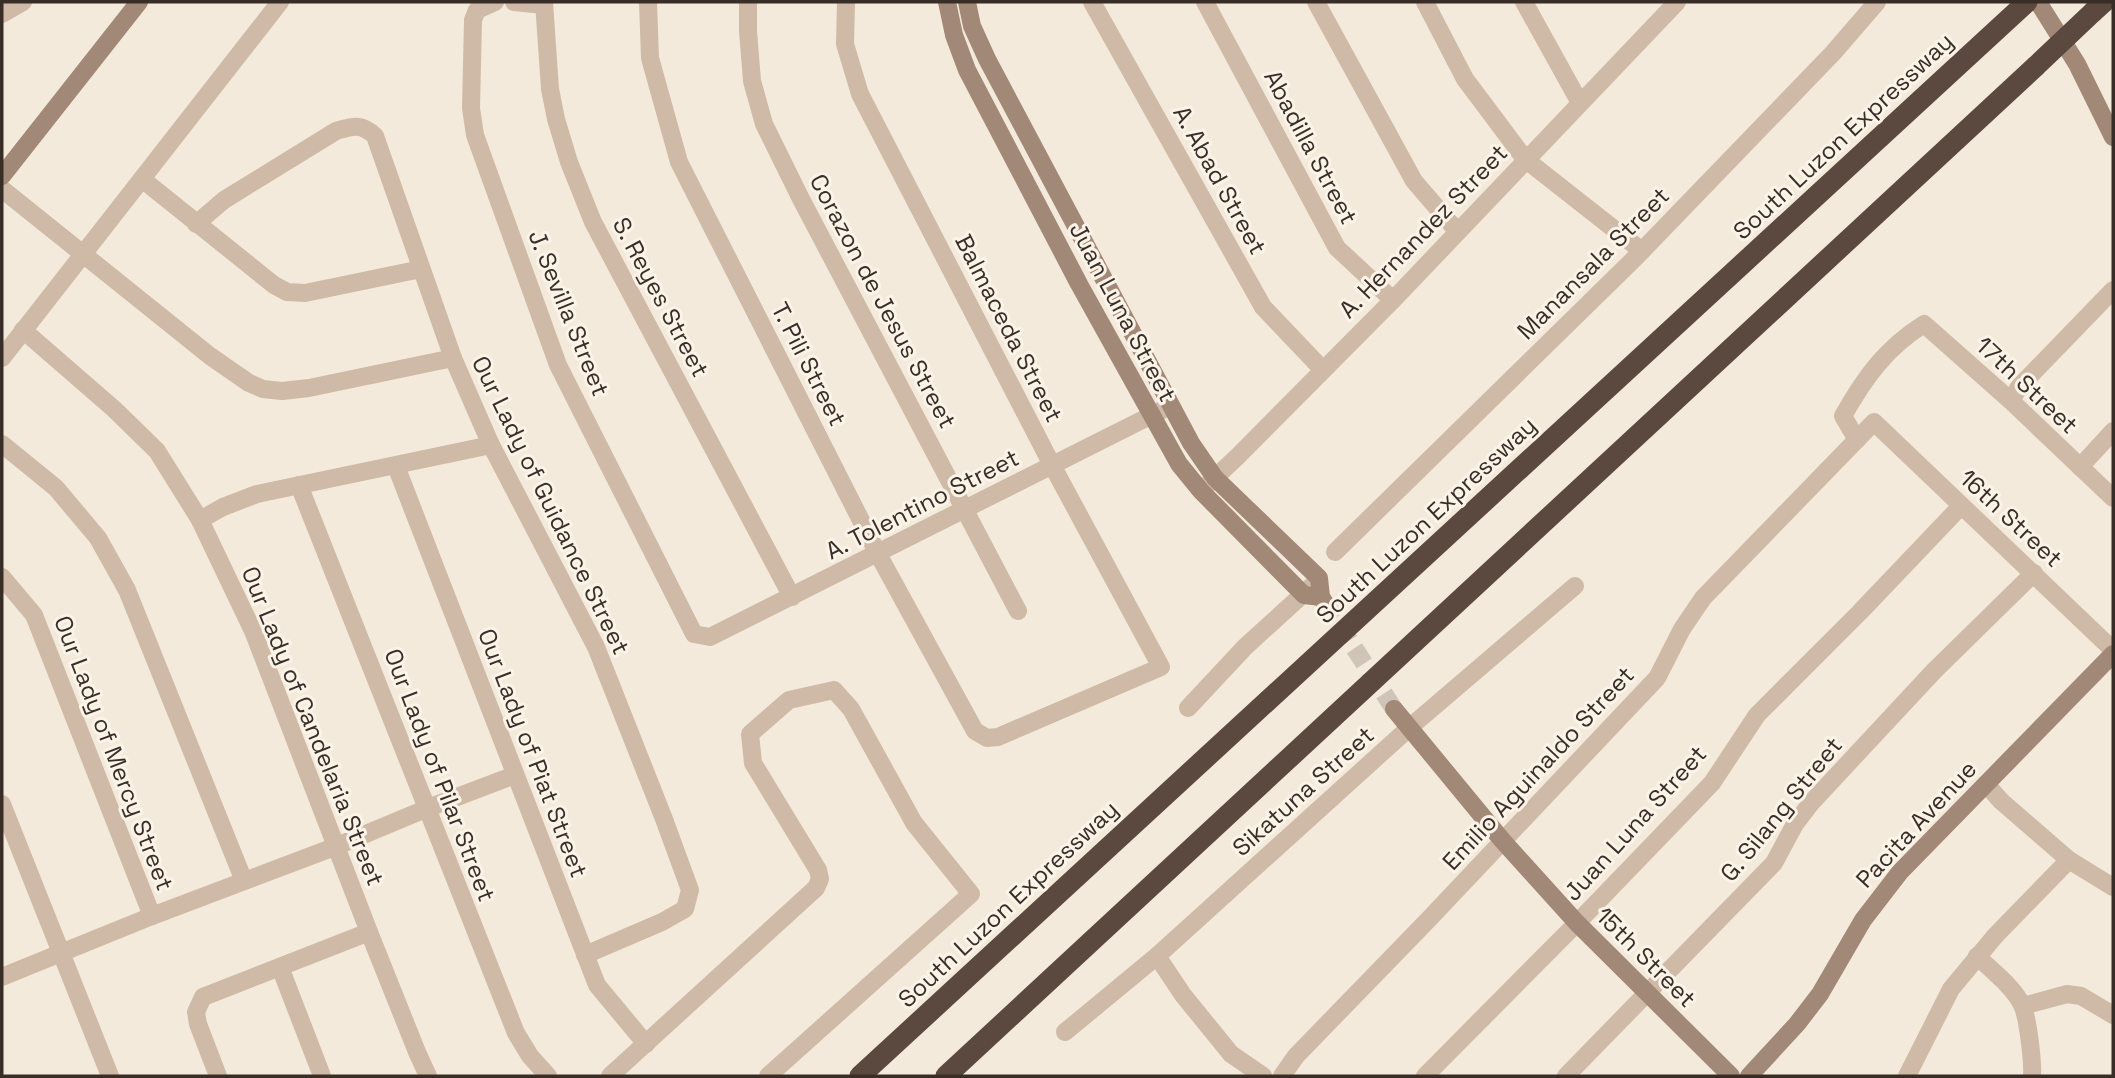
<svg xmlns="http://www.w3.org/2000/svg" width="2115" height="1078" font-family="'Space Grotesk',sans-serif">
<rect width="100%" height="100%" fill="#f4eadb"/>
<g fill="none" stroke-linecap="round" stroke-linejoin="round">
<!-- secondary-tunnel -->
<path stroke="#cfc4b7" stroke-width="18" stroke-dasharray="18 9" stroke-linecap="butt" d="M1325 603 1394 709"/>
<!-- street -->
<g stroke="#cebaa6" stroke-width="18">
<path d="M495 2 477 10 473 20 471 108 475 135 558 365 694 634 710 637 1170 406"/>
<path d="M514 2 544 5"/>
<path d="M544 2 550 89 556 119 569 162 593 222 792 597"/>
<path d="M648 2 650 58 679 162 878 554 975 731 987 738 998 737 1161 667 1052 465 860 94 845 44 846 2"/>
<path d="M748 2V31L752 81 764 124 801 199 1018 611"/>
<path d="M1092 2 1263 307 1323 370"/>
<path d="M1205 2 1337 248 1393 300"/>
<path d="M1316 2 1414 181 1457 231"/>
<path d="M1425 2 1465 79 1525 159 1642 251"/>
<path d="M1524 2 1580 103"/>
<path d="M2 14 23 2"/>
<path d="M142 179 274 285 287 292 305 293 421 269"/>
<path d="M2 189 210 356 249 383 263 389 282 391 309 388 453 358"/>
<path d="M196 224 224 200 336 131C353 126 361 123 375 136L453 358 491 445 596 647 664 819 690 890 685 909 662 922 585 955"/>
<path d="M23 330 114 409 157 451 200 520 253 631 369 932 417 1052 428 1076"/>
<path d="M2 358 280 2"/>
<path d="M2011 401 2019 387 2113 290"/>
<path d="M1857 440 1843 416C1865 377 1886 348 1924 324L2011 401 2113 498"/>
<path d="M2 444 56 488 98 538 127 590 244 881"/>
<path d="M396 466 597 985 646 1044"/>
<path d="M2080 467 2113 431"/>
<path d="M299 485 516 1033 530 1056 548 1076"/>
<path d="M1204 488 1237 457 1393 300 1677 2"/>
<path d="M200 520 223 507 257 494 491 445"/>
<path d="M1335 552 1636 257 1833 53 1877 2"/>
<path d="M2 577 34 615 152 916"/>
<path d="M1188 708 1245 647 1313 585"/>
<path d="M1986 784 2001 801 2069 860 2113 887"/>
<path d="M2 804 110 1076"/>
<path d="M1157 956 1183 995 1231 1054 1263 1076"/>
<path d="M1977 956C1992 971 2013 986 2022 1005 2028 1017 2033 1063 2032 1076"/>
<path d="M280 967 322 1076"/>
<path d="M2 977 152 916 337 846 428 808 515 775"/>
<path d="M2023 1006 2067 994 2081 996 2113 1015"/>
<path d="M1065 1032 1157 956 1409 728 1575 586"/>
<path d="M218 1076 198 1024 196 1012 203 997 369 932"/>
<path d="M610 1076 816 888 820 879 818 870 753 763 750 734 789 700 834 690 851 709 914 823 971 894 768 1076"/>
<path d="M1282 1076 1296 1056 1429 919 1657 678 1682 629 1703 598 1874 422 2113 650"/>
<path d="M1425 1076 1577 923 1712 783 1757 715 1860 612 1961 506"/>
<path d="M1566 1076 1774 863 1795 824 1811 803 1934 671 2034 573"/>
<path d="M1907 1076 1951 989 1995 936 2069 860"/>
</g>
<!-- secondary -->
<g stroke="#a28877" stroke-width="18">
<path d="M947 2 954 35 967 70 1079 284 1179 464 1201 491 1304 595 1321 597"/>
<path d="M967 2 972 26 987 59 1191 443 1215 478 1319 578 1321 597 1325 603"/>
<path d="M2038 2 2077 64 2113 137"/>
<path d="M2 176 139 2"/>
<path d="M1394 709 1502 840 1577 923 1731 1076"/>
<path d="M1749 1076 1797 1024 1820 994 1863 920 1900 872 2113 654"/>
</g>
<!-- highway -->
<g stroke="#5b483e" stroke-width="21">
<path d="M2093 12 2104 2"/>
<path d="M860 1076 2027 2"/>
<path d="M946 1076 2036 66"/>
</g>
<!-- highway-bridge -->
<path stroke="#5b483e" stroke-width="21" d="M2036 66 2093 12"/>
</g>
<g text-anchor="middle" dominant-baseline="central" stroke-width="6" stroke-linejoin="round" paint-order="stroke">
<!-- street labels -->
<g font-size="24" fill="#392e27" stroke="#fbf3e8">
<text transform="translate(1843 136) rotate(-43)">South Luzon Expressway</text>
<text transform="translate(1311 147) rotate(62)">Abadilla Street</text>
<text transform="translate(1220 180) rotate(61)">A. Abad Street</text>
<text transform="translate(1423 231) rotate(-46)">A. Hernandez Street</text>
<text transform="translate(1593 263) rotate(-45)">Manansala Street</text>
<text transform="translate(661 297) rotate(62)">S. Reyes Street</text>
<text transform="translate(883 301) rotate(62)">Corazon de Jesus Street</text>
<text transform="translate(1123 312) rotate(62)">Juan Luna Street</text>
<text transform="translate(569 313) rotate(68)">J. Sevilla Street</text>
<text transform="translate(1009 328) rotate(63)">Balmaceda Street</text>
<text transform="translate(809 364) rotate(63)">T. Pili Street</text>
<text transform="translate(2027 385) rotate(43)">17th Street</text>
<text transform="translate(922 504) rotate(-27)">A. Tolentino Street</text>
<text transform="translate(551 505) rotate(64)">Our Lady of Guidance Street</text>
<text transform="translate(2011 518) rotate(43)">16th Street</text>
<text transform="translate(1426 520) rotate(-43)">South Luzon Expressway</text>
<text transform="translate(313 726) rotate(68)">Our Lady of Candelaria Street</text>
<text transform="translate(114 753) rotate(69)">Our Lady of Mercy Street</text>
<text transform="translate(533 753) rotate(69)">Our Lady of Piat Street</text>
<text transform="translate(1538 768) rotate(-47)">Emilio Aguinaldo Street</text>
<text transform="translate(440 775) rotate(69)">Our Lady of Pilar Street</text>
<text transform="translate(1303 791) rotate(-42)">Sikatuna Street</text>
<text transform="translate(1781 809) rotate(-51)">G. Silang Street</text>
<text transform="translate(1635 823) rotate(-48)">Juan Luna Street</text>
<text transform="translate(1916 824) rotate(-47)">Pacita Avenue</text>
<text transform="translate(1008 904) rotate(-43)">South Luzon Expressway</text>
<text transform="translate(1646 957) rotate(45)">15th Street</text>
</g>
</g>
<!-- border -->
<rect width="2115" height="1078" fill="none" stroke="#392e27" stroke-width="7"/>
</svg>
